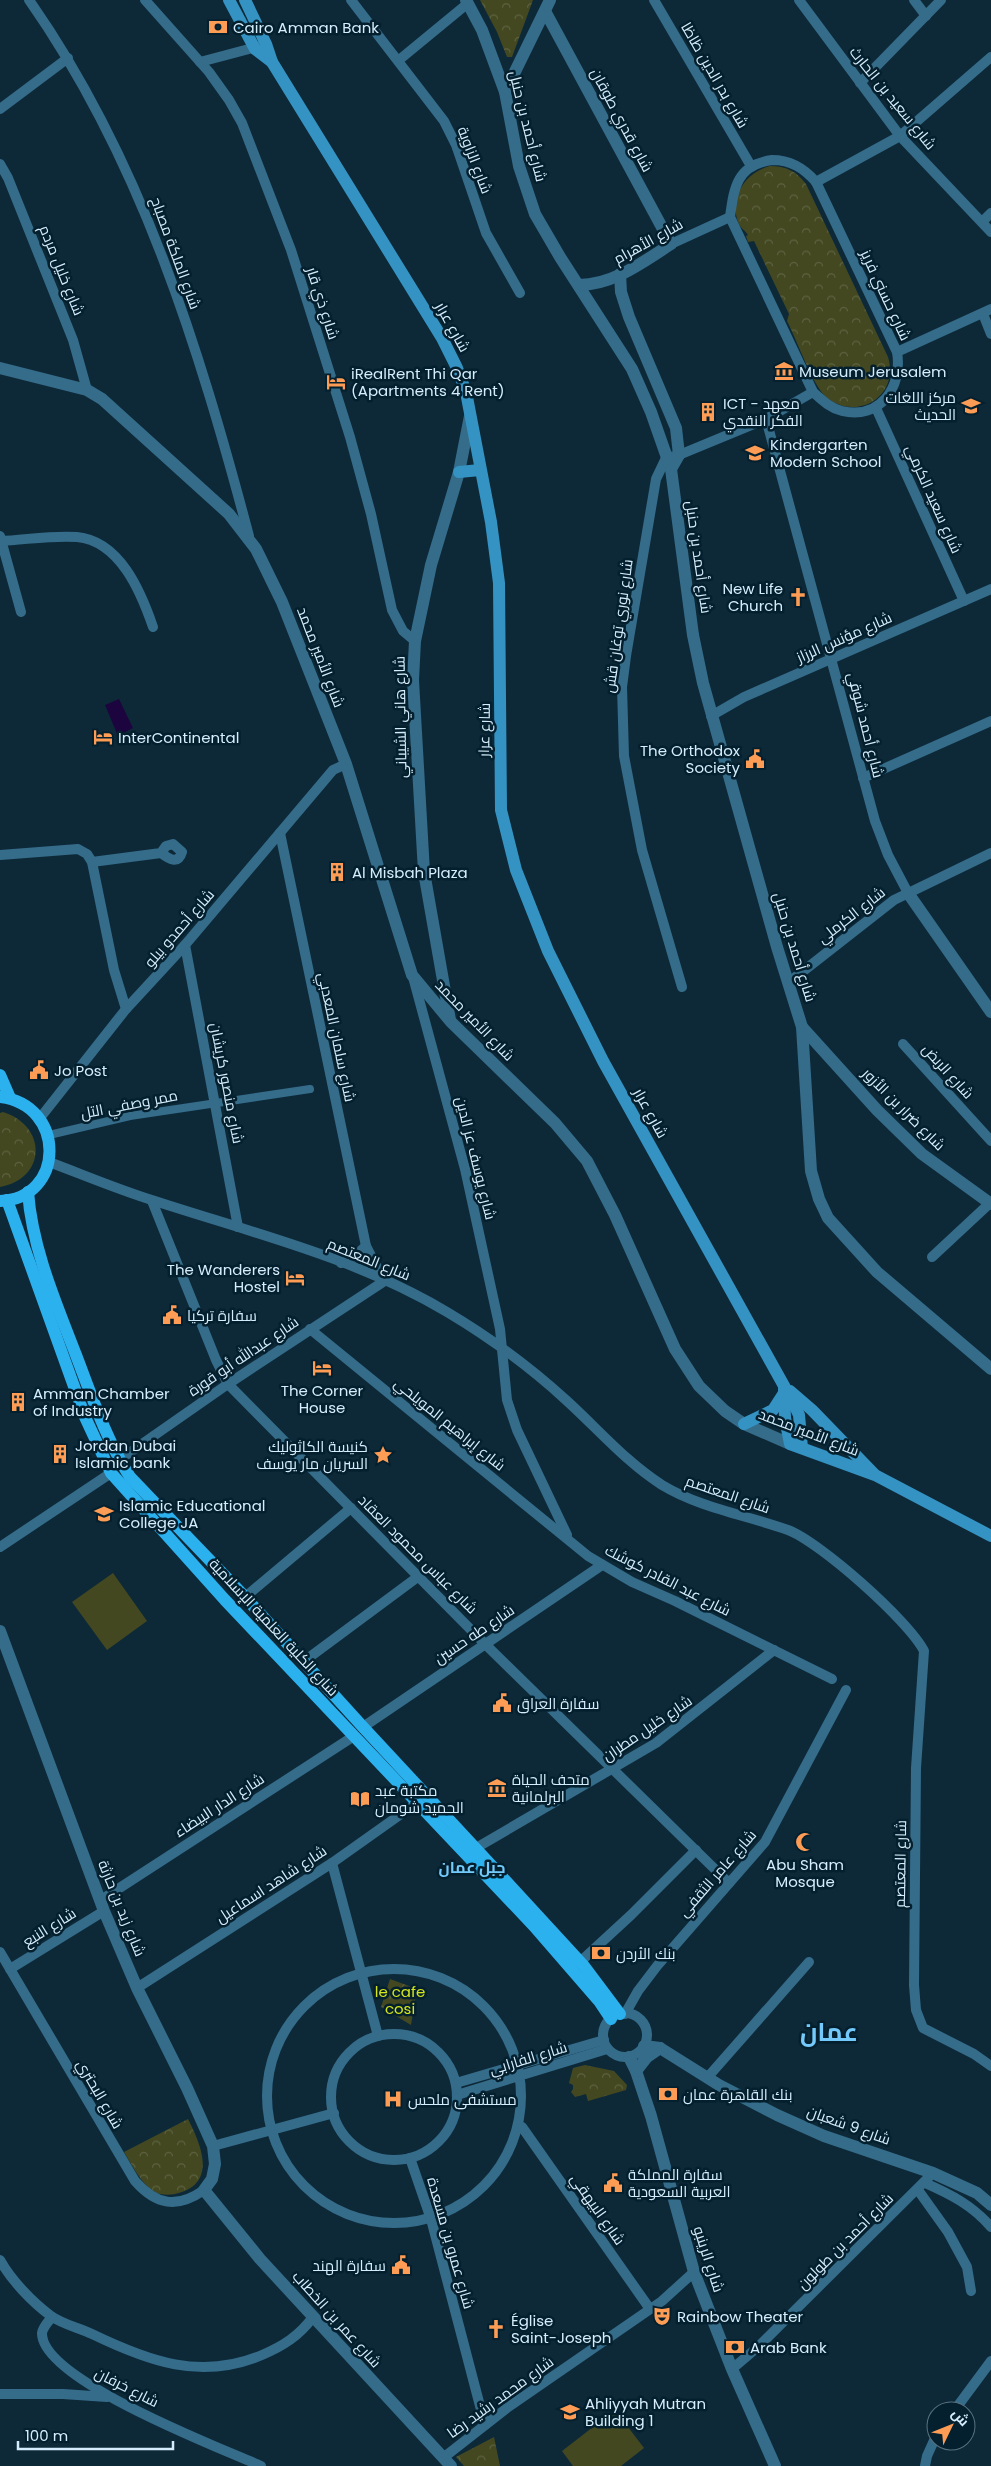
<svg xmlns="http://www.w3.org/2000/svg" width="991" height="2466" font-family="Poppins,Cairo,sans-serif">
<defs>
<pattern id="park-crowns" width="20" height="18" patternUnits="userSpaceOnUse" patternTransform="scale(1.25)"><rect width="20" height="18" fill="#434820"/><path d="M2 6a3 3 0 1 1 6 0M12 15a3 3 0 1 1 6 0" fill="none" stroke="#5d6341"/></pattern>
</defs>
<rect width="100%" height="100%" fill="#0d2938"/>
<!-- grass -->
<g fill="#434820">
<path d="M113 1573 147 1621 107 1650 72 1602Z"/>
<path d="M615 2410 644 2448 621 2466H573L562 2451Z"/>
</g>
<!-- park -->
<g fill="url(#park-crowns)">
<path d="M480 0H533L512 57H507L497 32Z"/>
<path d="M770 166C786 166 796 171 806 184L888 357C900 397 856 422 826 397 812 384 797 340 787 321L789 314 754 241 748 242 746 236 748 235C745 230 740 228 738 222 729 197 745 173 770 166Z"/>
<path d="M3 1112C47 1126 47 1178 0 1187V1113Z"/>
<path d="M390 1979 417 1989 411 2025 381 2007Z"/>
<path d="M585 2065 614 2071 627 2085 626 2090 588 2101 586 2094 575 2097 571 2092 573 2089V2085L569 2083 573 2068Z"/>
<path d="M188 2119C200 2143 217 2180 182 2192 174 2195 162 2196 155 2192 142 2185 132 2165 124 2152Z"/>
<path d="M494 2437 500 2466H464L456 2457Z"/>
</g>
<!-- water -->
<path fill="#1c053e" d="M119 699 133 728 118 736 105 705Z"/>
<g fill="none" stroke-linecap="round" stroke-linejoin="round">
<!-- pedestrian -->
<path stroke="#356c8a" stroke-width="8" d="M49 1135 130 1116 310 1089"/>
<!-- minor -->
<g stroke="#356c8a" stroke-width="10">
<path d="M29 0C142 161 199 348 249 536"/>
<path d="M145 0 209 72 229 100 242 123 291 250 350 437 371 514 392 610 403 631 415 641"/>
<path d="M351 0 444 121 456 145 486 233 520 293"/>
<path d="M654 0 751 166"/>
<path d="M799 0 900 136 991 232"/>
<path d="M914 0 926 16"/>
<path d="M399 60 467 4"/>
<path d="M200 62 260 46"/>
<path d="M860 83 941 0"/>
<path d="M0 109 68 58"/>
<path d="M772 160C791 160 804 168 816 182L897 352C903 387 880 420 842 411 830 408 822 400 813 392L730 217C734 187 737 165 772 160Z"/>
<path d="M0 164 8 178 73 340 87 390"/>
<path d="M816 182 900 136 991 57"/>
<path d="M982 222 991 213"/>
<path d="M671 244 730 217"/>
<path d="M983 314 991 334"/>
<path d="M897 352 991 309"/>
<path d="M876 408 964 601"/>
<path d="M766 419 875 821 888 855 908 893"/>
<path d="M0 536 21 612"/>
<path d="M0 541C25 540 52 535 77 537 120 541 141 592 153 627"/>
<path d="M711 716 744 697 991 589"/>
<path d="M863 778 991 721"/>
<path d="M280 833 366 1246 382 1277"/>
<path d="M0 855 78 849 87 854 92 862 114 970 126 1009"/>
<path d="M92 862 161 853C169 859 178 865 182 852L173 844 166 846 161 853"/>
<path d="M185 945 238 1227"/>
<path d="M413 977 465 1169 500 1329 507 1400 517 1430 567 1535"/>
<path d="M788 983 894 900 991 853"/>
<path d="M682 987 642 850 624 756 622 687 626 656 656 479 666 458 679 455 766 419 813 392"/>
<path d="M903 1044 991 1141"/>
<path d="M40 1118 126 1009 185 945 333 770 346 764"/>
<path d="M49 1162C84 1175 119 1190 155 1201 253 1233 357 1258 447 1312 489 1337 530 1367 566 1400 598 1429 626 1462 662 1485 700 1508 746 1515 788 1530 820 1542 909 1621 924 1651L916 1768 914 1985 916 2010 923 2028 974 2054 991 2066"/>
<path d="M152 1201 216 1360 228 1384 485 1644 729 1883"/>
<path d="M932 1257 990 1203"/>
<path d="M341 1263 355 1256 366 1246"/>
<path d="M310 1329 588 1556 632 1582 675 1601 832 1679"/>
<path d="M119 1460 228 1384 386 1280"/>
<path d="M0 1547 111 1473"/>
<path d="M245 1597 351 1508"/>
<path d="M303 1662 419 1576"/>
<path d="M363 1727 602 1565"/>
<path d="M476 1848 656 1743 774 1650"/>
<path d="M332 1863 378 2036"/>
<path d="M101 1900 354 1736"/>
<path d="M0 1952 135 2181C156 2205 177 2209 204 2190"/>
<path d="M580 1962 631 1915 696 1850"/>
<circle cx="394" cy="2096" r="127"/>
<path d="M10 1969 104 1911"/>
<path d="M137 1988 332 1863 418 1802"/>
<circle cx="625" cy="2035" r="22"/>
<path d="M625 2014 638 1991 657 1966 765 1842 846 1690"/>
<circle cx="394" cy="2097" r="63"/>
<path d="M707 2078 809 1962"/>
<path d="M456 2083 604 2040"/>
<path d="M457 2095 607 2049"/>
<path d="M522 2127 650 2309"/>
<path d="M213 2146 334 2113"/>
<path d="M410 2158 431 2219 485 2425"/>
<path d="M925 2183C950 2194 972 2205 991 2227"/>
<path d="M918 2190 948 2232 967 2267 971 2291"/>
<path d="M0 2260C11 2280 32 2302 51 2316 62 2324 79 2328 92 2334 148 2361 201 2381 262 2355 283 2346 299 2336 313 2317"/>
<path d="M52 2317C48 2322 43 2327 42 2333 41 2380 221 2448 261 2466"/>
<path d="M732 2369 759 2346 933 2173"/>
<path d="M0 2394H63L107 2397"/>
<path d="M954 2411 991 2361"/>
<path d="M443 2458 507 2408 662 2301 694 2272"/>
<path d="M925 2466 927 2456 936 2436"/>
</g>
<!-- tertiary -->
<g stroke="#356c8a" stroke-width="12">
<path d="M466 0 482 30 505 92 519 166 535 214 560 257 632 369 651 412 671 469 693 635 703 683 777 947 802 1027 811 1171 819 1199 828 1218 877 1272 991 1369"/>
<path d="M545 11 671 244C643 262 613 285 579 285"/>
<path d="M505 92 550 0"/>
<path d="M620 274 621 292 629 317 676 428 679 455 671 469"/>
<path d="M0 368 87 390 102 399 229 514 256 549 282 602 346 764 412 975 451 1022 555 1123 587 1161 615 1215 675 1349 699 1386 725 1411 744 1424 790 1444"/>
<path d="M908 893 991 1012"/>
<path d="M450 1020 424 872 413 680 415 641 431 565 459 472 470 416"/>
<path d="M802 1027 877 1110 922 1154 991 1204"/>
<path d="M0 1631 104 1911 137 1988 187 2088 213 2146 215 2164 212 2179 204 2190 260 2259 451 2466"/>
<path d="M644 2046 660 2048 719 2085 777 2115 824 2136 933 2173 977 2193 991 2205"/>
<path d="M629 2057 636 2071 651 2116 694 2272 732 2369 775 2466"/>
<path d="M636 2071 647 2057 660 2048"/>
</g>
<!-- secondary -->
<g stroke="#3493c3" stroke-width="12">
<path d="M229 0 255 49 272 62"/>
<path d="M245 0 266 44 272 62 442 338 457 368 466 392 491 522 499 583 501 810 516 870 548 951 603 1061 793 1402 799 1415 802 1448"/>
<path d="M459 472 480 470"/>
<path d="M784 1389 785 1418 790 1444 875 1475 991 1536"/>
<path d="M790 1391 812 1410 874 1474"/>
<path d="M744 1424 773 1410 784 1393"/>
</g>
<!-- primary -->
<g stroke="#2cb1ef" stroke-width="12">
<path d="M0 1075 10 1098"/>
<path d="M0 1097C67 1105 65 1199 0 1201"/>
<path d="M28 1192C32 1248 56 1303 76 1355 92 1397 106 1439 130 1477L245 1597 363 1727 492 1866 584 1966 620 2014"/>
<path d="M7 1200 85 1417 111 1473 225 1600 534 1926 599 2001 611 2019"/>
</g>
</g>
<!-- icons -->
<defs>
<g id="bank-bare" transform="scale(1.5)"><path d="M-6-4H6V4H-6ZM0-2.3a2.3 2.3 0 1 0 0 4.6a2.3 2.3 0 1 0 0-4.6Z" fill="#fd9c55" stroke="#041f2d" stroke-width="2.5" paint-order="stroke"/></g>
<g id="museum-bare" transform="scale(1.5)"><path d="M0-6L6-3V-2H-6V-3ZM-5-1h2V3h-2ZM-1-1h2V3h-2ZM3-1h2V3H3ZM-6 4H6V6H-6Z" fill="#fd9c55" stroke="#041f2d" stroke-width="2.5" paint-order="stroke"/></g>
<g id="hotel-bare" transform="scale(1.5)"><path d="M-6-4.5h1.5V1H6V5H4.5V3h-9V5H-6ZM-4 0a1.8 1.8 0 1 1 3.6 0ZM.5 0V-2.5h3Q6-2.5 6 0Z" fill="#fd9c55" stroke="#041f2d" stroke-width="2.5" paint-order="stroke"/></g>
<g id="school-bare" transform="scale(1.5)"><path d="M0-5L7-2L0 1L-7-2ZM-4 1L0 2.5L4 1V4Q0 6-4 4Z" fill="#fd9c55" stroke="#041f2d" stroke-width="2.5" paint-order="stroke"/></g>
<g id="building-bare" transform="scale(1.5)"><path d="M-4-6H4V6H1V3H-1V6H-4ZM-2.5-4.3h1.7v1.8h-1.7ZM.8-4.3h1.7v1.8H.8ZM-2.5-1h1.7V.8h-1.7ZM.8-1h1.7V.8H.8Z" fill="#fd9c55" stroke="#041f2d" stroke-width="2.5" paint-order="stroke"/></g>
<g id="church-bare" transform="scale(1.5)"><path d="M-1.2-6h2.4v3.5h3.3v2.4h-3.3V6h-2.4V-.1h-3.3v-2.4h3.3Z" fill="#fd9c55" stroke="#041f2d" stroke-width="2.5" paint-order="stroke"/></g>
<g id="civic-bare" transform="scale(1.5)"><path d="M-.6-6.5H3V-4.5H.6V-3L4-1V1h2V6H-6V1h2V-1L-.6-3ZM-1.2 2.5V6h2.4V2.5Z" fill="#fd9c55" stroke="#041f2d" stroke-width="2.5" paint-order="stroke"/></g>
<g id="sight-bare" transform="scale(1.5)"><path d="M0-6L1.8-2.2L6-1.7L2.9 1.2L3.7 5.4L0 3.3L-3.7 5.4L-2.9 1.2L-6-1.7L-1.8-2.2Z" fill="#fd9c55" stroke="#041f2d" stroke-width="2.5" paint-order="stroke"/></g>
<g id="library-bare" transform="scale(1.5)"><path d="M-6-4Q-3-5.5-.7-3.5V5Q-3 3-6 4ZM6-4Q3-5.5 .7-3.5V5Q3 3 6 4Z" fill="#fd9c55" stroke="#041f2d" stroke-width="2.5" paint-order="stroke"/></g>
<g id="mosque-bare" transform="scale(1.5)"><path d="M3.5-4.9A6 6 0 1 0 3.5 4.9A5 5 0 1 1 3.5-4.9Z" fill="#fd9c55" stroke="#041f2d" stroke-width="2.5" paint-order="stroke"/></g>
<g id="hospital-bare" transform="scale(1.5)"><path d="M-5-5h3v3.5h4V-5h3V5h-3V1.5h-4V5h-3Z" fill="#fd9c55" stroke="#041f2d" stroke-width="2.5" paint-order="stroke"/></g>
<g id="theatre-bare" transform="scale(1.5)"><path d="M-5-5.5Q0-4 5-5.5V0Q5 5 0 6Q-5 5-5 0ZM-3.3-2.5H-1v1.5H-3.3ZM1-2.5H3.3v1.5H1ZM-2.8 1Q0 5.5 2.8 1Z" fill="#fd9c55" stroke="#041f2d" stroke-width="2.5" paint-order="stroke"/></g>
</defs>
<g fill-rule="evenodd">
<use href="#bank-bare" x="218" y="27"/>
<use href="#museum-bare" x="784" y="371"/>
<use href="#hotel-bare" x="336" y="382"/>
<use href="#school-bare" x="971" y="406"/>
<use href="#building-bare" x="708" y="412"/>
<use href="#school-bare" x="755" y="453"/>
<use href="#church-bare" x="798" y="597"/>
<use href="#hotel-bare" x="103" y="737"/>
<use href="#civic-bare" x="755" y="759"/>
<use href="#building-bare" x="337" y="872"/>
<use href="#civic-bare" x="39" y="1070"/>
<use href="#hotel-bare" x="295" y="1278"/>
<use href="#civic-bare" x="172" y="1315"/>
<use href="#hotel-bare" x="322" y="1368"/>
<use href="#building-bare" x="18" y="1402"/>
<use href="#building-bare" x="60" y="1454"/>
<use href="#sight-bare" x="383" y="1455"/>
<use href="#school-bare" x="104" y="1514"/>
<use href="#civic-bare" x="502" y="1703"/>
<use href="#museum-bare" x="497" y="1788"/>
<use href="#library-bare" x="360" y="1799"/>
<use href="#mosque-bare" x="805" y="1842"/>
<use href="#bank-bare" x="601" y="1953"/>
<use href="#bank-bare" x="668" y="2094"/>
<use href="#hospital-bare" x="393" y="2099"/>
<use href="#civic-bare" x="613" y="2183"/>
<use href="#civic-bare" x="401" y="2265"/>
<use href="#theatre-bare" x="662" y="2316"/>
<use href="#church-bare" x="496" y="2329"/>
<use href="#bank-bare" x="735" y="2347"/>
<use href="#school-bare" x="570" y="2412"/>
</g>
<g text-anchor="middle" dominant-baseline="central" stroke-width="5" stroke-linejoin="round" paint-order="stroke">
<!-- poi labels -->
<g font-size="15" fill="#d5edfc" stroke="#041f2d" text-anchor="start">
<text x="233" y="27">Cairo Amman Bank</text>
<text x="799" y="371">Museum Jerusalem</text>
<text x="351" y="373">iRealRent Thi Qar<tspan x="351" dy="17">(Apartments 4 Rent)</tspan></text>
<text x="956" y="397" text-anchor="end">مركز اللغات<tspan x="956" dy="17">الحديث</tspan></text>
<text x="723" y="403">ICT - معهد<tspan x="723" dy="17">الفكر النقدي</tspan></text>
<text x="770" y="444">Kindergarten<tspan x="770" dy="17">Modern School</tspan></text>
<text x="783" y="588" text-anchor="end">New Life<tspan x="783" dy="17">Church</tspan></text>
<text x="118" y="737">InterContinental</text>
<text x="740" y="750" text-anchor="end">The Orthodox<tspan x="740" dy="17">Society</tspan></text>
<text x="352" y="872">Al Misbah Plaza</text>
<text x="54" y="1070">Jo Post</text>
<text x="280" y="1269" text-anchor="end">The Wanderers<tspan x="280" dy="17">Hostel</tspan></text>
<text x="187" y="1315">سفارة تركيا</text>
<text x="322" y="1390" text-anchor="middle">The Corner<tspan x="322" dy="17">House</tspan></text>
<text x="33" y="1393">Amman Chamber<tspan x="33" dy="17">of Industry</tspan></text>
<text x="75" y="1445">Jordan Dubai<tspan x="75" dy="17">Islamic bank</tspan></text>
<text x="368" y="1446" text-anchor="end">كنيسة الكاثوليك<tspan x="368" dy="17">السريان مار يوسف</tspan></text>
<text x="119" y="1505">Islamic Educational<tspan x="119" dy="17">College JA</tspan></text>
<text x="517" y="1703">سفارة العراق</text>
<text x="512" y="1779">متحف الحياة<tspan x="512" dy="17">البرلمانية</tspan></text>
<text x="375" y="1790">مكتبة عبد<tspan x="375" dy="17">الحميد شومان</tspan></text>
<text x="805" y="1864" text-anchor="middle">Abu Sham<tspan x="805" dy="17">Mosque</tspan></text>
<text x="616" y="1953">بنك الأردن</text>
<text x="683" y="2094">بنك القاهرة عمان</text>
<text x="408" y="2099">مستشفى ملحس</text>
<text x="628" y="2174">سفارة المملكة<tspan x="628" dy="17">العربية السعودية</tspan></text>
<text x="386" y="2265" text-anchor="end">سفارة الهند</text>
<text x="677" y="2316">Rainbow Theater</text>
<text x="511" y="2320">Église<tspan x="511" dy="17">Saint-Joseph</tspan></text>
<text x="750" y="2347">Arab Bank</text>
<text x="585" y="2403">Ahliyyah Mutran<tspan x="585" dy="17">Building 1</tspan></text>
</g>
<!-- street labels -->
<g font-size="15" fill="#d5edfc" stroke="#041f2d">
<text transform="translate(715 75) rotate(60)">شارع بدر الدين ظاظا</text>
<text transform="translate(893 98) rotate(51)">شارع سعيد بن الحارث</text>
<text transform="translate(622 120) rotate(62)">شارع قدري طوقان</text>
<text transform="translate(528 126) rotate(76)">شارع أحمد بن حنبل</text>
<text transform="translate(475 160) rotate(69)">شارع الزاوية</text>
<text transform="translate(648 241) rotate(-29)">شارع الأهرام</text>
<text transform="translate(176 253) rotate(70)">شارع الملكة مصباح</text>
<text transform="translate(62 270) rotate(68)">شارع خليل مردم</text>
<text transform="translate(886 295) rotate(65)">شارع حسني فريز</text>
<text transform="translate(323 303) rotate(72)">شارع ذي قار</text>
<text transform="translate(453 327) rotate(61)">شارع عرار</text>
<text transform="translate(934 499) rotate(66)">شارع سعيد الكرمي</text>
<text transform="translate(699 557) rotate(82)">شارع أحمد بن حنبل</text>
<text transform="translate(618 626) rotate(-82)">شارع نوري توغان قش</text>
<text transform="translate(844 637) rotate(-24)">شارع مؤنس الرزاز</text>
<text transform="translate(321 657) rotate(69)">شارع الأمير محمد</text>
<text transform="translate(400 717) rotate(-91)">شارع هاني الشيباني</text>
<text transform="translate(866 725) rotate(76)">شارع أحمد شوقي</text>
<text transform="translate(484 730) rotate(-89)">شارع عرار</text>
<text transform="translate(851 915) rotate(-38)">شارع الكرملي</text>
<text transform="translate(179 928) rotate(-49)">شارع أحمدو بيلو</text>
<text transform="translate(795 947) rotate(73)">شارع أحمد بن حنبل</text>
<text transform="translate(475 1020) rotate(46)">شارع الأمير محمد</text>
<text transform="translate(337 1037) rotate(78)">شارع سلمان المعدبي</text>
<text transform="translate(948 1071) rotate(48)">شارع الربض</text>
<text transform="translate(227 1083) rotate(79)">شارع منصور كريشان</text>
<text transform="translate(129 1104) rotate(-11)">ممر وصفي التل</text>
<text transform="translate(904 1109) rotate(45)">شارع ضرار بن الأزور</text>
<text transform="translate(651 1113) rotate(61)">شارع عرار</text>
<text transform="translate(476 1158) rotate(76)">شارع يوسف عز الدين</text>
<text transform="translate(369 1259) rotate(22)">شارع المعتصم</text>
<text transform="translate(243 1356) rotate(-34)">شارع عبدالله أبو قورة</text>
<text transform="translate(450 1424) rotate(39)">شارع إبراهيم المويلحي</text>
<text transform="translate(809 1432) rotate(21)">شارع الأمير محمد</text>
<text transform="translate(728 1494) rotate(19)">شارع المعتصم</text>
<text transform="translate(418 1554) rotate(45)">شارع عباس محمود العقاد</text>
<text transform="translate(668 1580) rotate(27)">شارع عبد القادر كوشك</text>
<text transform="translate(274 1627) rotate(47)">شارع الكلية العلمية الإسلامية</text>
<text transform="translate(474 1634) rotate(-34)">شارع طه حسين</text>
<text transform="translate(647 1728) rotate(-34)">شارع خليل مطران</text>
<text transform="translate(219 1805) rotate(-33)">شارع الدار البيضاء</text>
<text transform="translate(900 1864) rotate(-89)">شارع المعتصم</text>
<text transform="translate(717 1873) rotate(-49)">شارع عامر الثقفي</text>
<text transform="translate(271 1884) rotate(-33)">شارع شاهد اسماعيل</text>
<text transform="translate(122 1908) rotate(68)">شارع زيد بن حارثة</text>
<text transform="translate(49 1927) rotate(-32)">شارع النبع</text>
<text transform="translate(528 2058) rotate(-17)">شارع الفارابي</text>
<text transform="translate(100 2094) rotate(60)">شارع البحتري</text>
<text transform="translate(849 2125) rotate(20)">شارع 9 شعبان</text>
<text transform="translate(598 2209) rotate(55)">شارع البيهقي</text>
<text transform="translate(845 2241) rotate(-45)">شارع أحمد بن طولون</text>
<text transform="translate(451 2243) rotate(74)">شارع عمرو بن مسعدة</text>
<text transform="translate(709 2259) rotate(72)">شارع الرينبو</text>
<text transform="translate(337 2319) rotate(48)">شارع عمر بن الخطاب</text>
<text transform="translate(127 2387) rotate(27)">شارع خرفان</text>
<text transform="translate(500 2397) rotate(-36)">شارع محمد رشيد رضا</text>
</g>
<!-- park labels -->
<g font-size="15" fill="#d5e619" stroke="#041f2d">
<text x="400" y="1991">le cafe<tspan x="400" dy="17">cosi</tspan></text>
</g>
<!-- neighbourhood labels -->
<g font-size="16" font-weight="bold" fill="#73c9f9" stroke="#041f2d">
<text x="472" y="1867">جبل عمان</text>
</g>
<!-- town labels -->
<g font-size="25" font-weight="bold" fill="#73c9f9" stroke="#041f2d">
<text x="829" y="2032">عمان</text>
</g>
</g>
<!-- north arrow -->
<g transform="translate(951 2426) rotate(47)"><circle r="24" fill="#041f2d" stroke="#587180"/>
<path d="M0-4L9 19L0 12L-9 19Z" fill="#fd9c55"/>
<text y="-8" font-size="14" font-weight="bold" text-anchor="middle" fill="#d5edfc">ش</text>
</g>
<!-- scale -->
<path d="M18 2441v8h155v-8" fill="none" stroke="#d5edfc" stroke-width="2.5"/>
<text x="25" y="2441" font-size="15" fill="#d5edfc" stroke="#041f2d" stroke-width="4" paint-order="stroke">100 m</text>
</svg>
